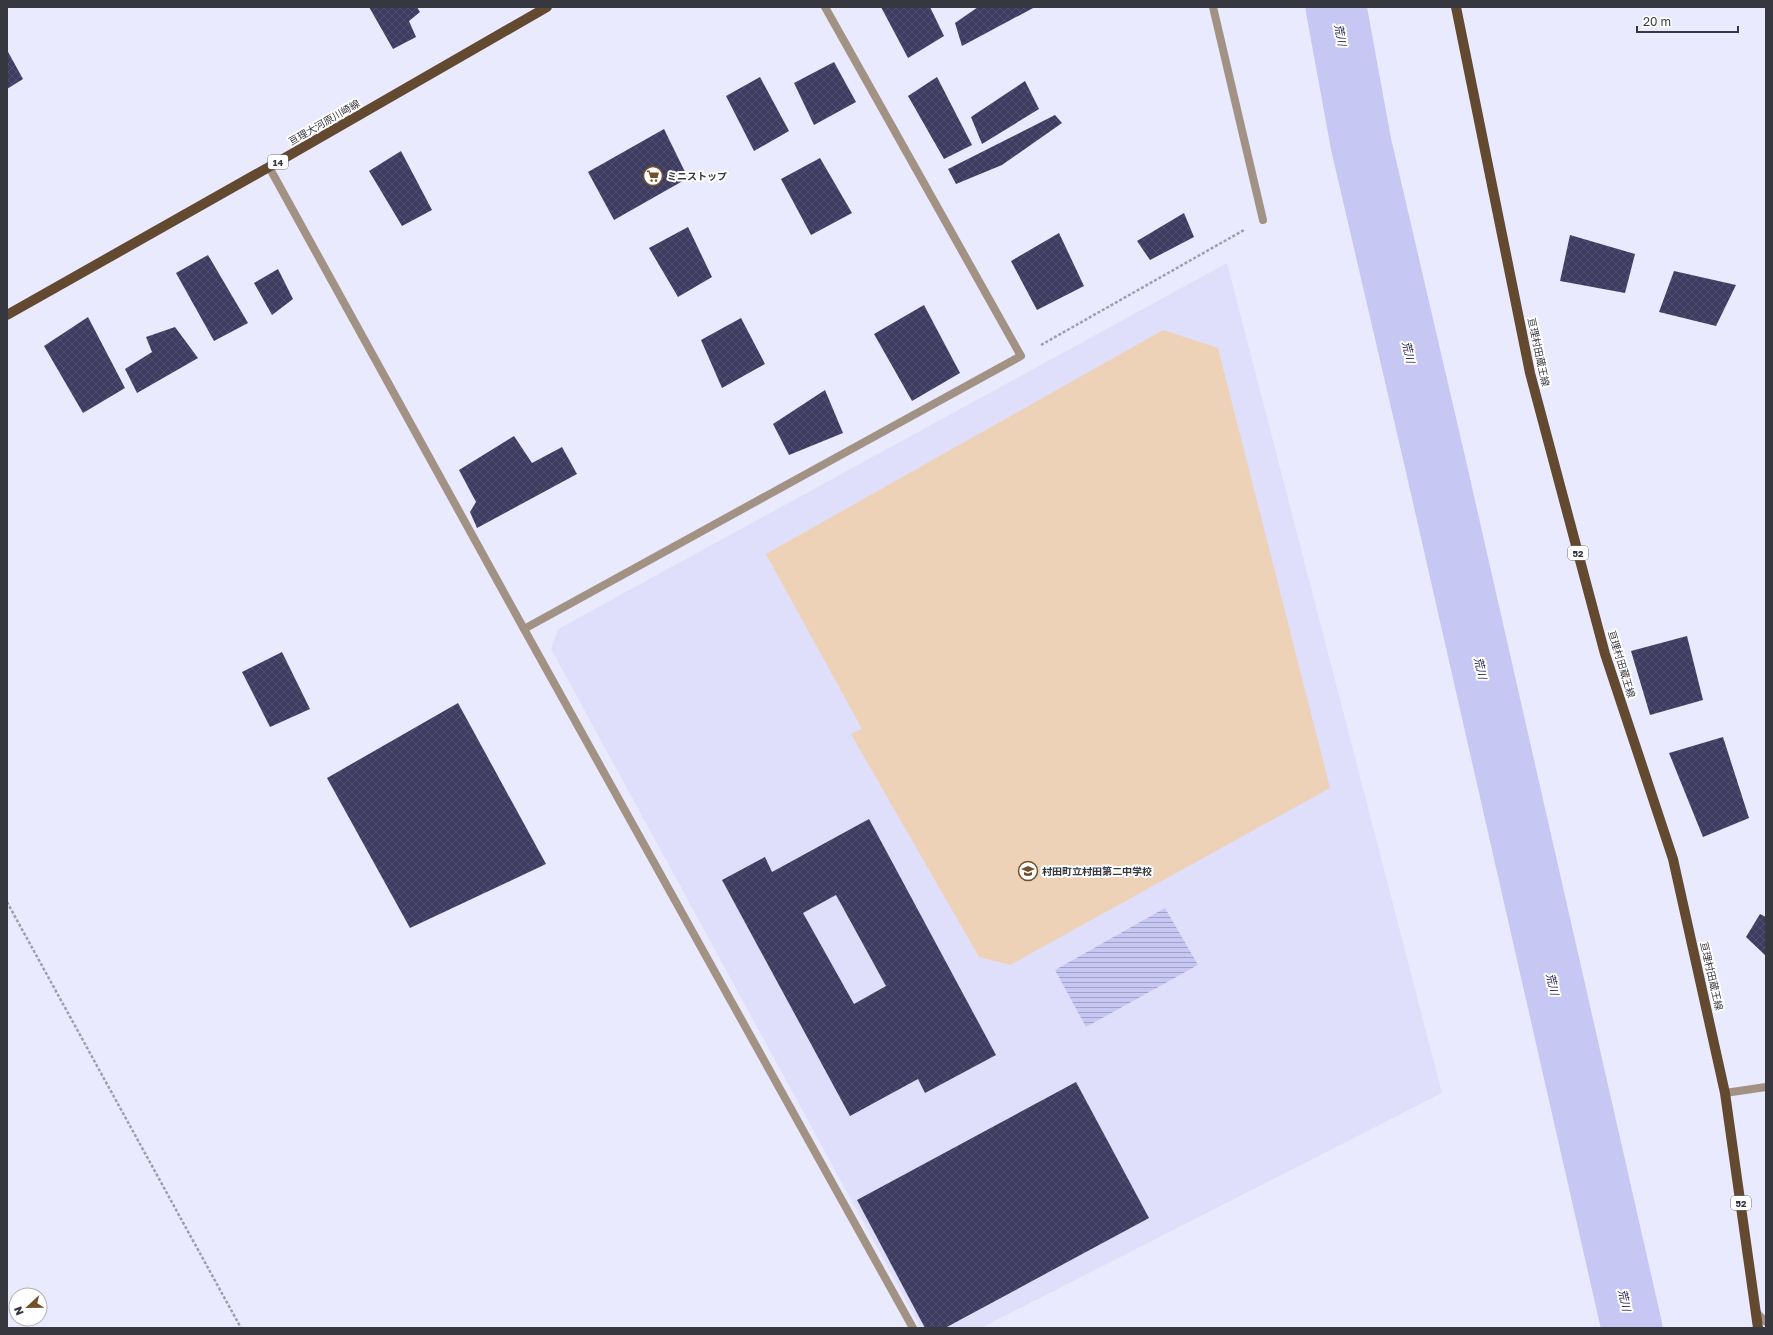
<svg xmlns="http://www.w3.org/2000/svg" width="1773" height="1335" font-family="'Golos Text','Noto Sans JP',sans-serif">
<defs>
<pattern id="water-rules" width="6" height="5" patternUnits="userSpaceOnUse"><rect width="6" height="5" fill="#c7c7f4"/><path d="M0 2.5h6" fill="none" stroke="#a2a2c7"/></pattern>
<pattern id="building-cross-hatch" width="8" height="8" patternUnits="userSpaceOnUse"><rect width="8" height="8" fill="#3e3c61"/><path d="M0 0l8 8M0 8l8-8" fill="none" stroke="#525070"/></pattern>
</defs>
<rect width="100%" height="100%" fill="#eaeaff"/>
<!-- built -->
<path fill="#dfdffb" d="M1227 263 1442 1093 981 1328H921L551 649 558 629Z"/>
<!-- garden -->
<path fill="#edd2b7" d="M1163 330 1218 348 1330 788 1010 965 979 957 851 734 862 729 766 554Z"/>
<!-- water -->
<path fill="url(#water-rules)" d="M1165 908 1198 965 1086 1027 1055 970Z"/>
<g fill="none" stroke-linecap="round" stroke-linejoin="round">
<!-- river -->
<path stroke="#c7c7f4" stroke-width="61" d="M1336 7 1361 144 1435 462 1632 1328"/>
</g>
<!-- building -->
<g fill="url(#building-cross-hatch)" fill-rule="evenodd">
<path d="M369 7H417L420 12 409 21 416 37 393 49Z"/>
<path d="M881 7H930L944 36 908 58Z"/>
<path d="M978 7H1035L962 46 955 23Z"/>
<path d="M7 50 23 79 7 89Z"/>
<path d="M834 62 856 102 814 125 794 83Z"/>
<path d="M760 77 789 131 754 151 726 96Z"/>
<path d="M937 77 972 145 944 159 908 96Z"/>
<path d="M1025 81 1039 109 982 144 971 117Z"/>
<path d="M1055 115 1062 123 1002 165 956 184 948 169Z"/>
<path d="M664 129 688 178 614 220 588 172Z"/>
<path d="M401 151 432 210 402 226 369 171Z"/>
<path d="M820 158 852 213 811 235 781 179Z"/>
<path d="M1184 213 1194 237 1150 260 1137 241Z"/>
<path d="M688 227 712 277 678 297 649 248Z"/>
<path d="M1059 233 1084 286 1037 310 1011 261Z"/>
<path d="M1570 235 1635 254 1625 293 1560 281Z"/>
<path d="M208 255 248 323 214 341 176 273Z"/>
<path d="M278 269 293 299 272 315 254 283Z"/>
<path d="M1674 271 1736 285 1716 326 1659 312Z"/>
<path d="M924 305 960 373 912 401 874 334Z"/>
<path d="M88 317 125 388 83 413 44 346Z"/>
<path d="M741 318 765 364 722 388 701 340Z"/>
<path d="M175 327 198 358 137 393 125 369 152 352 146 337Z"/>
<path d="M825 390 843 433 789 455 773 424Z"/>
<path d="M514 436 532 463 562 447 577 474 477 528 470 512 476 502 459 470Z"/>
<path d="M1687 636 1703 700 1650 715 1631 651Z"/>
<path d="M282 652 310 709 270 727 242 672Z"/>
<path d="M458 703 546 864 410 928 327 778Z"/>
<path d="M1723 737 1749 818 1703 837 1669 753Z"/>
<path d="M869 819 996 1055 925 1093 918 1079 850 1116 722 880 765 857 772 872ZM836 895 886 986 854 1004 803 913Z"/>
<path d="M1760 914 1766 917V956L1746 937Z"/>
<path d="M1076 1082 1149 1218 945 1328H925L857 1200Z"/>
</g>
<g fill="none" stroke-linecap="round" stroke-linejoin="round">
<!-- path -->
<g stroke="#9e9ead" stroke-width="2.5" stroke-dasharray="3 2" stroke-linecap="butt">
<path d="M1041 345 1244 230"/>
<path d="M7 902 241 1328"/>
</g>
<!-- street -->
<g stroke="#a19284" stroke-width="8">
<path d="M1213 7 1263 220"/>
<path d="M269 167 524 629 913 1328"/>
<path d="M524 629 1021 356 825 7"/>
<path d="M1725 1093 1766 1087"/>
<path d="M1757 1313 1766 1322"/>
</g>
<!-- primary -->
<g stroke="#63492f" stroke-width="10">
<path d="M1456 7 1530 373 1605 654 1673 859 1725 1093 1758 1328"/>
<path d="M7 315 269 167 547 7"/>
</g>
</g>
<!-- icons -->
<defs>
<g id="supermarket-ring" transform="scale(1)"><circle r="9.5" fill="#fff" stroke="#74502a" stroke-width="1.5"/><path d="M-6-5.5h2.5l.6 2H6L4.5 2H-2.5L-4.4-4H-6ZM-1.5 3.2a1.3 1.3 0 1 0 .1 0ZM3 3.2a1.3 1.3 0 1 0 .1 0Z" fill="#74502a"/></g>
<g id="school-ring" transform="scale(1)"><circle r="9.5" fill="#fff" stroke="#74502a" stroke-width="1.5"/><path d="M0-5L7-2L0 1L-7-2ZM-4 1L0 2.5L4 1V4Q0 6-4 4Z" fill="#74502a"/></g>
</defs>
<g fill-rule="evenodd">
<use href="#supermarket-ring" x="653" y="176"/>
<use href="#school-ring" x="1028" y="871"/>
</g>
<g text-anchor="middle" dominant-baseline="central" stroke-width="4" stroke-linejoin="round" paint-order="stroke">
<!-- shield labels -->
<g fill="#fff" stroke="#737379" stroke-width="1">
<rect x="268" y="155" width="20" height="14" rx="3"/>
<rect x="1568" y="546" width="20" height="14" rx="3"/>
<rect x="1731" y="1196" width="20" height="14" rx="3"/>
</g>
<g font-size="9" font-weight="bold" fill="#37373f">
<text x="278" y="162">14</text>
<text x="1578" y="553">52</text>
<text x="1741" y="1203">52</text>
</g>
<!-- street labels -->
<g font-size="10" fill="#37373f" stroke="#fff">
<text transform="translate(324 122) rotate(-30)">亘理大河原川崎線</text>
<text transform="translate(1539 352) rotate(78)">亘理村田蔵王線</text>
<text transform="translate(1622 664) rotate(73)">亘理村田蔵王線</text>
<text transform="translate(1712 976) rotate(77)">亘理村田蔵王線</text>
</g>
<!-- poi labels -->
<g font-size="10" font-weight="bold" fill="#37373f" stroke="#fff" text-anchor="start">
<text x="667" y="176">ミニストップ</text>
<text x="1042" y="871">村田町立村田第二中学校</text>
</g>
<!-- water labels -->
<g font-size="11" font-style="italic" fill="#272055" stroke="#fff">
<text transform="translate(1341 35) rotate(79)">荒川</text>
<text transform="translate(1409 352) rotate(77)">荒川</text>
<text transform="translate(1481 668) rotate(77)">荒川</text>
<text transform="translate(1553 984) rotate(77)">荒川</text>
<text transform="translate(1625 1300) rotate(77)">荒川</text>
</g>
</g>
<!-- border -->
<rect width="1773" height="1335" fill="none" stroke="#37373f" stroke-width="16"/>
<!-- north arrow -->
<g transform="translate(28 1307) rotate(248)"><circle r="19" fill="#ffffff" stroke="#afafb2"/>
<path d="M0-3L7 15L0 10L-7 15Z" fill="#74502a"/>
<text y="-6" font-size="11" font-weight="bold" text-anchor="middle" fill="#37373f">N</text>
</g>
<!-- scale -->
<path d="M1637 26v6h101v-6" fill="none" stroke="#37373f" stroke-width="2"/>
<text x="1643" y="26" font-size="12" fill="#37373f" stroke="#ffffff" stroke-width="3" paint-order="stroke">20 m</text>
</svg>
